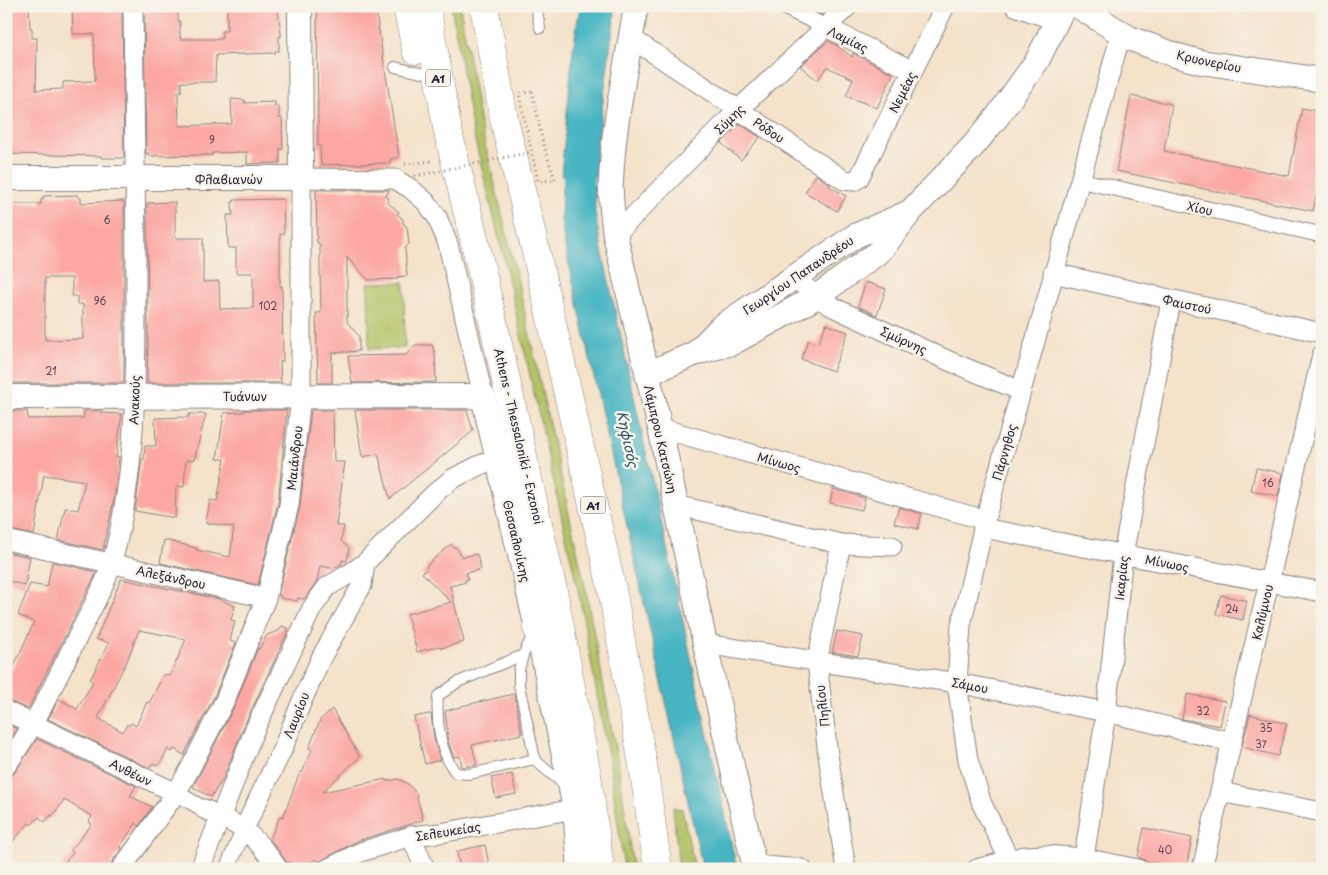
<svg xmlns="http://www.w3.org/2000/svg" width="1328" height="875" font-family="'Playpen Sans',sans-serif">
<rect width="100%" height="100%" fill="#f7f3e8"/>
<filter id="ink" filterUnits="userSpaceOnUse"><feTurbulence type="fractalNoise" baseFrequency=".02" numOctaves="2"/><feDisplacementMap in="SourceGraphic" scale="10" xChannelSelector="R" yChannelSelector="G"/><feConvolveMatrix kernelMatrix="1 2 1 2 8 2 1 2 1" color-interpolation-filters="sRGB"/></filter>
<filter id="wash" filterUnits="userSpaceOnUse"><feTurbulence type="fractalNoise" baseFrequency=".0096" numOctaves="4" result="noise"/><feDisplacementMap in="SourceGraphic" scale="20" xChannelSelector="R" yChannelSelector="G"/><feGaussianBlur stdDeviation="1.12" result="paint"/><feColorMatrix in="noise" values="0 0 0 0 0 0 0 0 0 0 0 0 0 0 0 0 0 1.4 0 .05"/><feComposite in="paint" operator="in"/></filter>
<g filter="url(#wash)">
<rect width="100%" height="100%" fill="#f4e2c9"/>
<!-- green -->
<g fill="#b3c366" stroke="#6a7250">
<path d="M451 6H460L480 124 512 255 586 591 619 769 633 869H624L611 772 579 595 504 259 472 128Z"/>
<path d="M404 282 405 348 369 349 368 283Z"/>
<path d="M673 807 682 809 695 869H679Z"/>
</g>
<!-- water -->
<g fill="#47b5c2" stroke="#346c7e">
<path d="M580 6H616L596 152 595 177 561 175 573 50Z"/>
<path d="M562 186 595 187V211L599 236 737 869H703L565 246 561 220Z"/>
</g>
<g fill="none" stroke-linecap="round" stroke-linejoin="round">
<!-- river -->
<path stroke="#47b5c2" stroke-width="31" d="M582 228C576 197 578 164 582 133"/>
</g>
<g id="blocks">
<!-- building -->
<g fill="#fca7a3" fill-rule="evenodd">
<path d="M6 6H29L30 28H32V38H37L36 90 63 89V82L95 81 94 34H73L72 6H122L124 156 122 158H101V156L6 154Z"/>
<path d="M227 6H274V8H278L281 34V37H279V51H275V53L216 55 215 82H181V92H178L179 126 232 124 231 99 245 100V103L275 102V106H279V118H282L283 149H280V163L247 164V152L212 153V155L149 156V153L146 154 144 8H178V21H180V39H222V31H227Z"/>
<path d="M317 6H375L399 157 391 159 390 163 321 165 320 146H318Z"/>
<path d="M804 6H831L822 15Z"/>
<path d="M828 41 838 46 852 57 853 53 893 74 877 108 846 96 853 79 827 67 817 80 800 66Z"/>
<path d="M1131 96 1172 104 1164 151 1289 176 1302 108 1322 112V169L1313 211 1116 171Z"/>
<path d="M740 124 760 137 741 160 721 143Z"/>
<path d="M816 175 830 184 829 186 846 196 837 211 805 192Z"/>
<path d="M316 190H389L386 197 389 198 387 202 399 212 397 214 403 219V224L407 227 409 244 405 248 407 276 397 277 398 279 368 280 347 257V322L359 336V351L332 353V383H318L316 313H321L320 273V248L319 243H317Z"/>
<path d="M78 195V198H81V203L123 201 124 203V383H6V204H41V199H44L43 196ZM45 278H72V296H77V304H83V339L45 340Z"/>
<path d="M283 199 284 234H280V286H282L283 361H280L281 383H147L148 345 147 203 175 202V238H203V282L219 281 220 309 253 308V273H236V248H228L227 215H233L232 202H234V200Z"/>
<path d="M866 282 886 289 877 315 858 306Z"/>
<path d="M826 324 848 332 833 371 801 359 808 341 818 344Z"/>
<path d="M415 345H432L435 354 436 382 352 383 348 356 406 355Z"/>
<path d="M244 410H287L278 503 258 585 160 563 164 540 197 548 196 550 230 557 234 527 206 523 210 500 217 501 225 459H217L224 413 244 412Z"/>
<path d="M311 410H333L334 462H345L336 526H344L341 541 349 548 347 561 342 560 341 565 332 568 320 566 317 581 304 599 298 598 297 601 280 598V595H278L300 506Z"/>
<path d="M355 410H467L473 431 390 499 378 454 362 457Z"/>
<path d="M6 411H27L28 419 83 418 84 411H102L101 413 122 414 116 456 119 457 115 495 103 550 58 540 65 508 78 510 85 481 44 475 34 535 6 529Z"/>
<path d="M189 414H206L194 460H186L184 487 176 486 175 518 135 511 142 459H144L145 446H156L155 418 189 417Z"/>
<path d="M1256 468 1283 473 1278 496 1251 491Z"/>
<path d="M833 489 865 498 862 510 830 503Z"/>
<path d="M899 507 922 514 918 529 894 523Z"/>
<path d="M451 544 454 548 456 547 462 557 477 554 481 569 466 573 468 579 465 580 466 582 450 586 464 642 441 648 440 646 417 652 407 614 451 602 422 573 427 568 426 566Z"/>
<path d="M6 552 30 557 25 586 6 580Z"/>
<path d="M52 562 97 572 28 709 6 700V667L12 670 34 622 18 615 30 584 47 587Z"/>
<path d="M121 579 219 599 235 606 231 620 235 621 230 641 236 643 215 695 184 755 174 749 172 752 168 749 159 766 153 763 149 768 48 719 59 699 77 709 93 682 90 680 109 643 96 639ZM139 630 186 639 170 676 164 674 149 703 147 702 136 726 131 723 129 726 127 724 123 732 98 718 127 661Z"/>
<path d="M1221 595 1247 601 1243 620 1216 614Z"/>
<path d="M282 626 289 629 244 726 222 781 211 797 193 787 235 705 258 648 259 649 267 635 279 631Z"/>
<path d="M837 631 863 636 858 656 832 652Z"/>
<path d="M514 694 522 734 472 745 477 765 462 767 460 756 454 757 449 744 445 711 461 707V706Z"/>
<path d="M1187 694 1225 701 1220 726 1182 719Z"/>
<path d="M332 709 360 757 322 792 386 779V781L398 779 408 784 416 793 423 820 357 841 319 862 317 859 298 869H294L290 862 287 863 270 839 280 816 283 817 300 772 302 773 312 750 309 748 320 720Z"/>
<path d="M429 714H431L434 738 440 760 425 764 414 717Z"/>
<path d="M1250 714 1287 724 1278 756 1242 747Z"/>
<path d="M6 724 17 729 6 746Z"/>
<path d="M37 739 136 786 130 796 152 807 139 826 136 823 120 847 122 848 112 862 110 869H59L73 853 71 850 92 824 89 822 92 816 64 800 52 817 51 815 45 822 39 817 31 825 29 823 6 849V777L11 776 15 772Z"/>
<path d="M512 774 516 794 496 798 491 778Z"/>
<path d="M1144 828 1192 838 1186 869 1146 861 1138 857Z"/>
<path d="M485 845 490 869H460L457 851Z"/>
</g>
</g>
</g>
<g filter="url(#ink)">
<use href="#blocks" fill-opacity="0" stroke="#8b8282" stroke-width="1"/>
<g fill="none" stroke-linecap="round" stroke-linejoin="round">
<!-- service casing -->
<g stroke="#8b8282" stroke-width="12">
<g id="service">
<path d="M536 6 540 28"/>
<path d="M395 67 421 73"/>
<path d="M534 633 523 655 519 670V685L535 759C544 770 557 777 566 787"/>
<path d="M523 655 458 682 438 696C436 721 440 753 456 773L470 774 535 759"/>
</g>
</g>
<!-- pedestrian casing -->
<g stroke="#8b8282" stroke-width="17">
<g id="pedestrian">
<path d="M782 6 826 27"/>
<path d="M1079 180 1322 235"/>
<path d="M176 793 204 809"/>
<path d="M227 869 244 829"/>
</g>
</g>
<!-- minor casing -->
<g stroke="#8b8282" stroke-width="21">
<g id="minor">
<path d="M1015 6 1057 21"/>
<path d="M826 27 913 71"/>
<path d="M631 38 844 180 854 181 859 178 945 6"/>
<path d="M615 235 739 109 848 6"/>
<path d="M1053 273 1322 333"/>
<path d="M795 277 816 297 835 308 949 361 1021 391"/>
<path d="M660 428 985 520"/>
<path d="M676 505 841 544 892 546"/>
<path d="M983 528 1322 592"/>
<path d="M6 540 266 598"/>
<path d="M841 544 817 662 828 755 846 869"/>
<path d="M705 644 957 683 1106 712 1232 742"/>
<path d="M6 711 176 793"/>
<path d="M6 766C35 726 55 682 77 638 89 613 104 589 112 562 136 475 136 385 136 295 136 199 134 103 133 6"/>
<path d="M1220 792 1322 812"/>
<path d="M204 809C240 824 256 835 278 869"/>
<path d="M244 829 283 748 302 701 321 658 362 585 365 563"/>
<path d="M411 836 425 869"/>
<path d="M1084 858 1106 712 1123 555 1171 301"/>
<path d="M754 865 802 869"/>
<path d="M121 869 176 793 191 767 225 700 266 598 289 505 301 396V178L395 179 411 189 426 202 437 217 448 244 483 396"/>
<path d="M200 869 254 731 312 608 327 587 349 574 365 563 435 493 452 479 480 465 497 459"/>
<path d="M327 869 361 852 411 836 440 833 575 809"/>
<path d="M977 869 1025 856 1045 855 1084 858 1138 869"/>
<path d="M1014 869 982 804 968 760 957 683 961 625 985 520 1121 34"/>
<path d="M1202 869 1322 355"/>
</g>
</g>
<!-- tertiary casing -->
<g stroke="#8b8282" stroke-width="26">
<g id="tertiary">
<path d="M636 6C627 64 613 123 611 182 610 200 613 218 615 235L660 428 705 644 755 869"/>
<path d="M1078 6 1129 38 1175 55 1201 62 1322 80"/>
<path d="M6 178H301L300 6"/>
<path d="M696 353 721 327 855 236 910 212"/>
<path d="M647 374 696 353 732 343 816 297 876 254 885 245 910 212 974 145 997 117 1037 61 1064 6"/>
<path d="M6 397 483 396 537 628 568 774 575 809 580 869"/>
</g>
</g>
<!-- motorway casing -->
<g stroke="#8b8282" stroke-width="29">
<g id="motorway">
<path d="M407 6 416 50"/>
<path d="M426 6 448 132 479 259 555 600 587 775 600 869"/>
<path d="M484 6 504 119 536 252 612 589 643 765 658 869"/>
<path d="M537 628 555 600"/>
</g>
</g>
<!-- path -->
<g stroke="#8b8282" stroke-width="3" stroke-dasharray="1 4" stroke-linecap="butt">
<path d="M532 91 543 143 555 180 538 181 519 94Z"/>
<path d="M405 164 434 161"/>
</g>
<!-- service -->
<use href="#service" stroke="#fff" stroke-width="10"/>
<!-- pedestrian -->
<use href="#pedestrian" stroke="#fff" stroke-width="15"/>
<!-- minor -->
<use href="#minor" stroke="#fff" stroke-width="19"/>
<!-- tertiary -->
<use href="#tertiary" stroke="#fff" stroke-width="24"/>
<!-- motorway -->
<use href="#motorway" stroke="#fff" stroke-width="28"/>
<!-- path-bridge -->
<path stroke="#8b8282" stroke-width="3" stroke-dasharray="1 4" stroke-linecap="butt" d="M415 176 531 152"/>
</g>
</g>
<g text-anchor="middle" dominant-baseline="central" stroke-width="5" stroke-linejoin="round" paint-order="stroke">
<!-- number labels -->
<g font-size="10" fill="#584355">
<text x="212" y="139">9</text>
<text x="107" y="219">6</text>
<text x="100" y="300">96</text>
<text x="268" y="305">102</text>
<text x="51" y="370">21</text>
<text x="1268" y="482">16</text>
<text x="1232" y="608">24</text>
<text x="1203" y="710">32</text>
<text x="1266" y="727">35</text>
<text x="1261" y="743">37</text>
<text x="1165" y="849">40</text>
</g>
<!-- shield labels -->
<g fill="#f7f3e8" stroke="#62616f" stroke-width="1">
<rect x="425.5" y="69.5" width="25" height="17" rx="4"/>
<rect x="580.5" y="496.5" width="25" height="17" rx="4"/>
</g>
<g font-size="11" font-weight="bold" fill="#22223b">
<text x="438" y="78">Α1</text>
<text x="593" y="505">Α1</text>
</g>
<!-- street labels -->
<g font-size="12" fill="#22223b" stroke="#f7f3e8">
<text transform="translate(848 39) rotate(26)">Λαμίας</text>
<text transform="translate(1209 61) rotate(12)">Κρυονερίου</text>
<text transform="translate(902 92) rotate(-63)">Νεμέας</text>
<text transform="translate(729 119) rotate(-45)">Σύμης</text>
<text transform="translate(769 130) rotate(34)">Ρόδου</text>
<text x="229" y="179">Φλαβιανών</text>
<text transform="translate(1200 208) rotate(13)">Χίου</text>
<text transform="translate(798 275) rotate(-34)">Γεωργίου Παπανδρέου</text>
<text transform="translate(1187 304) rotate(12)">Φαιστού</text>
<text transform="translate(904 340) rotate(24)">Σμύρνης</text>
<text x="245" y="396">Τυάνων</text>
<text transform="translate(134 400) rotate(-88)">Ανακούς</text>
<text transform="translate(519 436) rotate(77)">Athens - Thessaloniki - Evzonoi</text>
<text transform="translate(661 439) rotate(77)">Λάμπρου Κατσώνη</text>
<text transform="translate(1004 452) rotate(-74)">Πάρνηθος</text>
<text transform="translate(294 458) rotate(-84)">Μαιάνδρου</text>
<text transform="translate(779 462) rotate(16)">Μίνωος</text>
<text transform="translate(517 541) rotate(77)">Θεσσαλονίκης</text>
<text transform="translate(1167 563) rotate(11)">Μίνωος</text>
<text transform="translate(171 577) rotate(12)">Αλεξάνδρου</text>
<text transform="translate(1121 578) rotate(-84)">Ικαρίας</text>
<text transform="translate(1262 612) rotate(-77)">Καλύμνου</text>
<text transform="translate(970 685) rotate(11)">Σάμου</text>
<text transform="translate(822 706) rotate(-97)">Πηλίου</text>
<text transform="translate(296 715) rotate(-68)">Λαυρίου</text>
<text transform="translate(131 772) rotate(26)">Ανθέων</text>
<text transform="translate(448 831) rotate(-9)">Σελευκείας</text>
</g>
<!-- water labels -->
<g font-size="14" font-style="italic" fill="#2f556a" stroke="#f7f3e8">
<text transform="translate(628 439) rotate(78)">Κηφισός</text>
</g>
</g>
<!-- margin -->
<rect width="1328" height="875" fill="none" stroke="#f7f3e8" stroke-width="25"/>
</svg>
